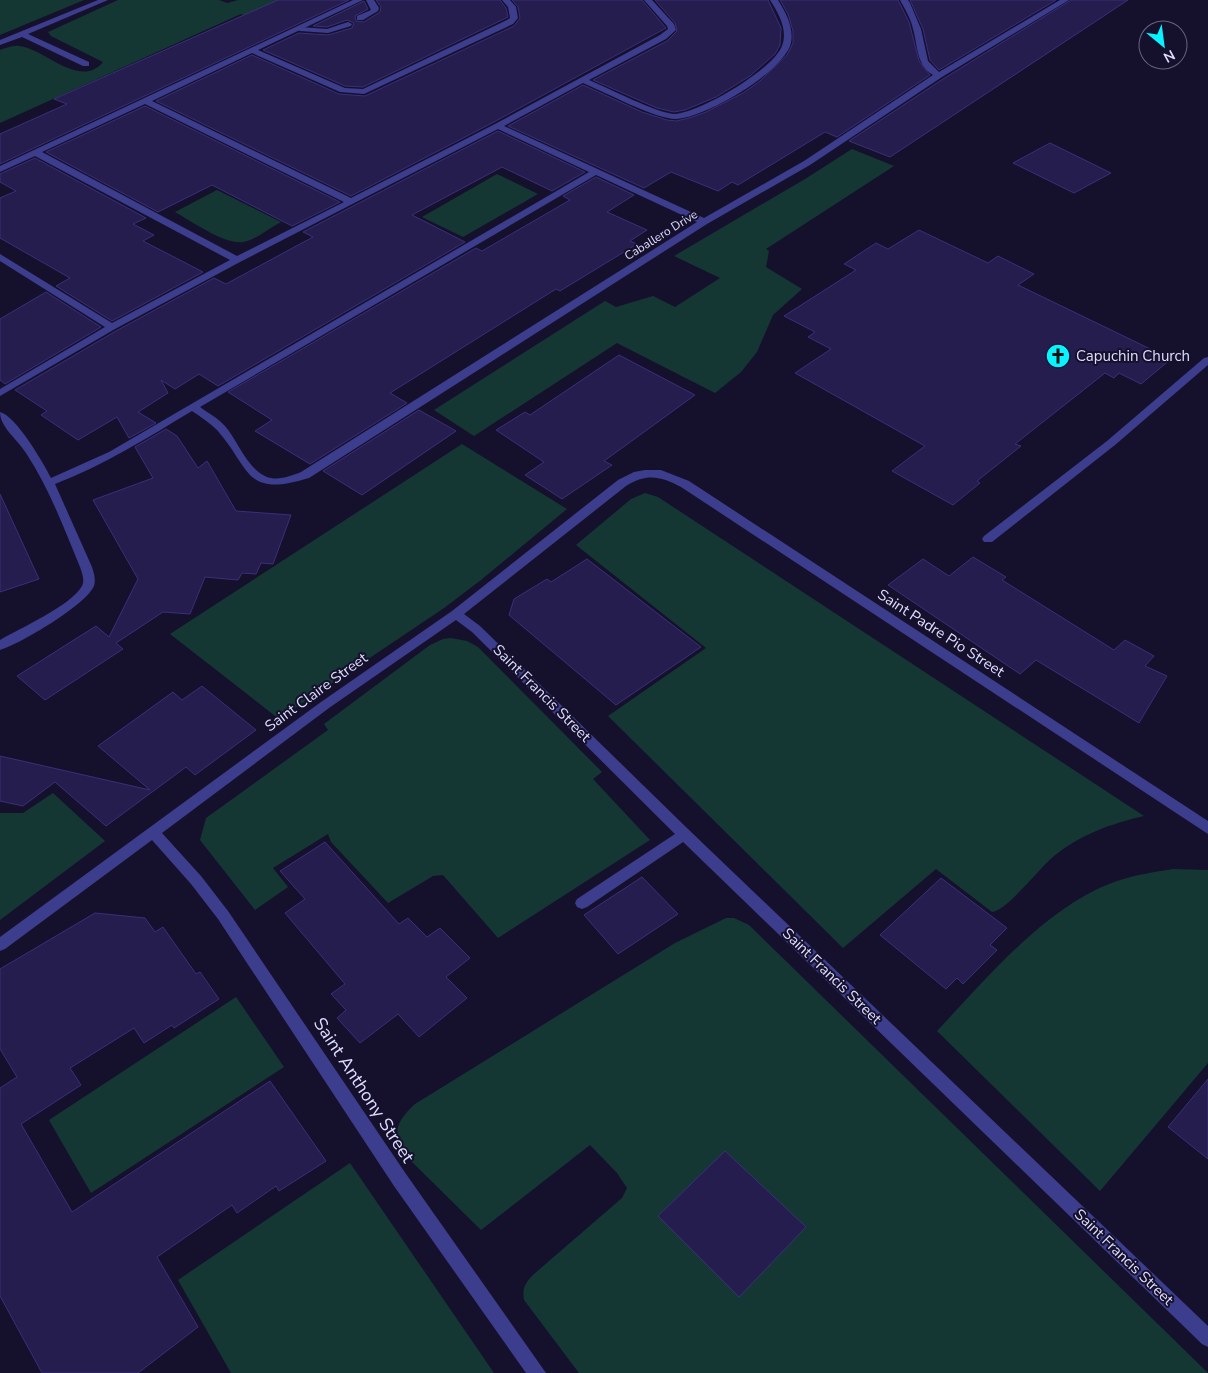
<svg xmlns="http://www.w3.org/2000/svg" width="1208" height="1373" font-family="'Nunito Sans',sans-serif">
<rect width="100%" height="100%" fill="#15112d"/>
<!-- green -->
<g fill="#143734">
<path d="M0 0H84L0 35Z"/>
<path d="M118 0H219L227 3 238 0H282L246 16 241 14 0 123V50C6 48 13 45 19 46 44 48 80 90 103 62L51 36 48 32Z"/>
<path d="M852 149 894 166 766 249 769 251 766 267 802 289 773 315 757 352 741 372 715 393 617 343 474 436 434 410 605 301 616 307 653 296 675 307 720 278 674 256 805 179Z"/>
<path d="M497 174 538 194 463 237 422 217Z"/>
<path d="M217 190 281 222C269 228 256 240 243 242 225 245 191 221 175 212Z"/>
<path d="M462 444 567 509 481 580 444 608 279 719 170 634Z"/>
<path d="M645 493 658 497 1144 816C1110 824 1082 834 1054 856 1040 867 1007 911 992 912L936 869 843 948 608 716 706 648 576 545 631 499Z"/>
<path d="M451 638 467 641 478 647 602 772 593 779 650 840 498 938 443 875 433 876 388 903 331 842 328 834 273 868 288 887 255 910 200 840 206 818 328 730 324 724 430 645 443 639Z"/>
<path d="M53 793 105 841 0 920V813H23Z"/>
<path d="M1173 869 1208 870V1063L1100 1191 937 1031C986 979 1047 905 1117 881 1135 875 1154 872 1173 869Z"/>
<path d="M726 918H734L749 925 1208 1373H579L524 1300C522 1288 525 1283 534 1274L622 1198 627 1188 617 1173 590 1145 481 1230 408 1158C392 1133 394 1124 415 1104L675 943Z"/>
<path d="M236 997 284 1067 91 1193 49 1120Z"/>
<path d="M350 1163 494 1373H231L178 1280Z"/>
</g>
<!-- building -->
<g fill="#251d4e" stroke="#3a2f7b">
<path d="M278 0H349L0 164V134L67 104 54 99Z"/>
<path d="M376 0H500L506 8 508 17 363 87 345 86 263 50 299 33 328 35 352 28 354 23 347 20 327 27 313 26 364 1 368 9 355 16 356 21 364 22 380 12 381 7Z"/>
<path d="M512 0H642L666 28 494 122 351 196 156 101 252 55 339 94 365 96 514 26 520 18 518 7Z"/>
<path d="M655 0H768L781 28 780 45 775 54 750 76 716 97 685 110 674 112 657 108 593 80 667 41 677 31 675 23Z"/>
<path d="M780 0H898L909 22 919 61 930 75 837 137 825 132 738 185 732 182 718 191 671 172 644 188 508 126 583 85 642 112 667 120 676 121 689 118 706 112 743 93 760 81 787 55 793 43V31L788 14Z"/>
<path d="M910 0H1056L939 70 930 60 923 29Z"/>
<path d="M1071 0H1128L890 157 849 141 943 79Z"/>
<path d="M145 106 340 202 292 226 212 185 158 212 46 152Z"/>
<path d="M498 131 585 172 552 191 502 167 412 215 465 242 218 386 199 374 175 389 161 380 168 393 138 412 156 423 129 438 117 417 78 440 41 415 47 411 15 390 116 331 214 278 226 284 313 237 303 232Z"/>
<path d="M1050 143 1111 173 1074 193 1013 163Z"/>
<path d="M35 158 146 218 133 224 154 235 143 241 203 272 112 321 56 286 70 278 0 238V198L16 191 0 182V174Z"/>
<path d="M596 177 634 195 607 212 647 230 630 241 637 244 560 291 556 289 390 393 407 403 310 464 255 431 272 420 228 392 476 248 482 251 570 200 563 196Z"/>
<path d="M919 230 988 263 998 256 1034 274 1018 285 1171 359 1141 384 1119 373 1114 378 1105 373 1015 444 1021 446 977 481 980 483 953 505 892 471 925 446 795 373 831 349 808 337 815 332 784 316 856 270 844 264 876 243 888 249Z"/>
<path d="M46 292 101 327 5 384 0 380V319Z"/>
<path d="M619 355 695 395 604 461 612 465 562 499 525 475 544 462 496 430 525 412 530 415Z"/>
<path d="M419 410 456 431 362 495 323 471Z"/>
<path d="M166 429 177 436 198 468 207 461 236 511 291 515 273 564 261 563 256 574 242 573 238 580 205 577 190 614 163 612 116 643 123 649 45 700 17 676 96 626 109 637 138 579 93 500 153 478 135 447Z"/>
<path d="M0 494 39 579 0 592Z"/>
<path d="M973 557 1006 577 1002 580 1114 650 1125 640 1154 656 1145 666 1167 676 1139 723 1036 660 1020 674 888 585 923 559 949 576Z"/>
<path d="M587 559 701 647 616 705 509 615 514 599 547 579 551 582Z"/>
<path d="M202 686 256 730 195 775 186 767 106 826 55 782 23 806 0 801V756L150 790 98 746 173 692 182 700Z"/>
<path d="M325 842 399 924 408 918 427 937 440 928 470 958 446 977 467 998 419 1037 398 1014 360 1043 337 1018 346 1010 331 994 345 984 285 913 305 899 280 871Z"/>
<path d="M642 877 678 914 618 954 584 915Z"/>
<path d="M941 878 1007 928 990 945 997 950 963 984 957 978 946 989 880 935Z"/>
<path d="M95 913 145 918 155 932 163 927 196 974 200 972 219 999 174 1028 172 1025 144 1043 134 1028 70 1068 81 1085 21 1124 72 1212 270 1081 326 1161 279 1191 276 1186 237 1213 232 1205 157 1257 198 1327 138 1373H42L0 1296V1088L17 1077 0 1049V969Z"/>
<path d="M1208 1079V1159L1168 1127Z"/>
<path d="M725 1151 806 1227 739 1297 658 1216Z"/>
</g>
<g fill="none" stroke-linecap="round" stroke-linejoin="round">
<!-- lane -->
<g fill="#3c3d8c" fill-rule="evenodd">
<path d="M366 0H374L379 8 378 11 363 20H357V16L371 10Z"/>
<path d="M348 22 352 24 351 26 328 33 300 31 296 29 300 27 327 29Z"/>
<path d="M1208 357V365L1115 445 992 542H984L982 539 984 536 1107 441 1204 358Z"/>
<path d="M684 828 689 830 691 834 689 838 587 907 582 909 577 907 575 903 577 899Z"/>
</g>
<!-- street -->
<g fill="#3c3d8c" fill-rule="evenodd">
<path d="M98 0H108L28 34 89 62V66H83L22 37 0 45V40Z"/>
<path d="M353 0H363L258 50 345 88 363 89 507 20 510 18 508 7 502 0H510L516 7 518 18 513 24 364 94 340 92 252 53 152 101 351 198 495 124 660 35 668 29 667 26 644 0H652L674 24 676 30 666 39 589 80C608 88 657 113 674 114 698 114 774 69 782 46 788 30 779 14 770 0H778C786 13 794 27 791 43 784 72 705 118 676 119 655 119 605 92 583 83L504 126 704 218 804 161 933 75C916 65 918 46 913 29 911 19 905 9 900 0H908L910 3 921 29 928 61 939 72 1060 0H1069L942 77 810 165 707 224 309 478C244 498 252 470 217 430 210 423 201 417 192 411 147 438 104 465 55 484L92 567C94 573 96 580 94 586 86 605 20 644 0 650V640C19 629 72 605 82 586 85 580 82 573 80 567 64 528 49 488 26 453 17 439 0 427 0 412 16 416 43 462 51 478L109 452 589 172 498 129 240 262 115 329 0 396V389L105 327 0 261V254L112 323 230 260 35 156 0 172V166ZM145 104 344 202 237 256 42 152ZM596 175 697 222 301 472C291 476 278 481 267 477 247 469 238 441 225 426 218 418 208 413 200 407Z"/>
<path d="M645 470H661L689 481 1208 821V834L681 487C661 476 646 473 626 486L464 614 480 626 689 830 1208 1326V1347L1202 1344 679 838 472 632 456 620 329 708 162 833 201 876 228 911 406 1174 546 1373H526L394 1186 218 919 191 884 152 840 5 949 0 951V937L321 702 452 611 618 480 634 472Z"/>
</g>
</g>
<!-- icons -->
<defs>
<g id="church-disc" transform="scale(1.25)"><circle r="9.5" fill="#09f2ff" stroke="#15112d"/><path d="M-1.2-6h2.4v3.5h3.3v2.4h-3.3V6h-2.4V-.1h-3.3v-2.4h3.3Z" fill="#111"/></g>
</defs>
<g fill-rule="evenodd">
<use href="#church-disc" x="1058" y="356"/>
</g>
<g text-anchor="middle" dominant-baseline="central" stroke-width="4" stroke-linejoin="round" paint-order="stroke">
<!-- far-street labels -->
<g font-size="12" fill="#dfddff" stroke="#15112d">
<text transform="translate(661 235) rotate(-32)">Caballero Drive</text>
</g>
<!-- poi labels -->
<g font-size="15" fill="#dfddff" stroke="#15112d" text-anchor="start">
<text x="1076" y="356">Capuchin Church</text>
</g>
<!-- street labels -->
<g font-size="15" fill="#dfddff" stroke="#15112d">
<text transform="translate(941 633) rotate(33)">Saint Padre Pio Street</text>
<text transform="translate(316 692) rotate(-36)">Saint Claire Street</text>
<text transform="translate(542 693) rotate(45)">Saint Francis Street</text>
<text transform="translate(832 976) rotate(44)">Saint Francis Street</text>
<text transform="translate(1124 1257) rotate(44)">Saint Francis Street</text>
</g>
<!-- near-street labels -->
<g font-size="18" fill="#dfddff" stroke="#15112d">
<text transform="translate(364 1090) rotate(57)">Saint Anthony Street</text>
</g>
</g>
<!-- north arrow -->
<g transform="translate(1163 45) rotate(151)"><circle r="24" fill="#15112d" stroke="#666381"/>
<path d="M0-4L9 19L0 12L-9 19Z" fill="#09f2ff"/>
<text y="-8" font-size="14" font-weight="bold" text-anchor="middle" fill="#dfddff">N</text>
</g>
</svg>
